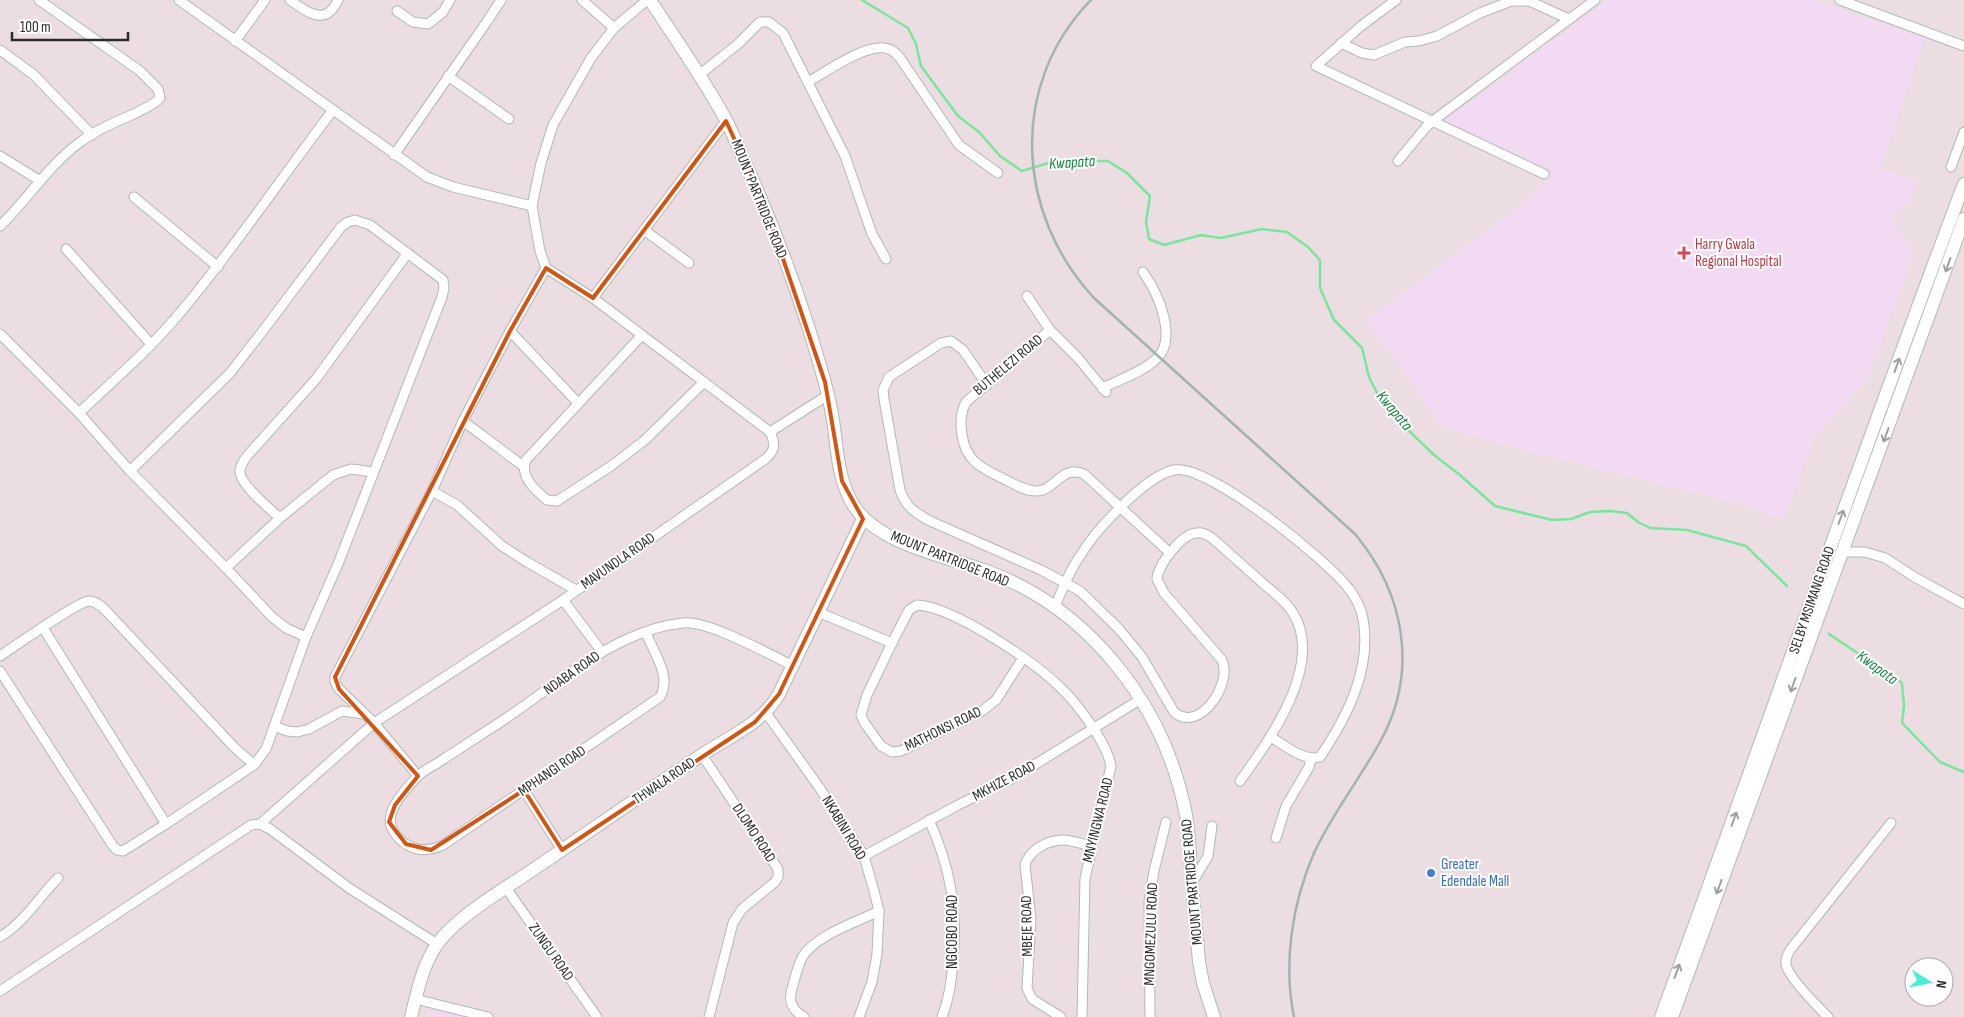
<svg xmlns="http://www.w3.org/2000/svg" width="1964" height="1017" font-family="'Sofia Sans Condensed',sans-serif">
<rect width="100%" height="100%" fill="#ecdde3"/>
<!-- medical -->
<g fill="#f2dbf2">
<path d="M1607 0H1813L1925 38 1880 169 1916 180 1910 201 1890 217 1909 245 1911 261 1868 377 1815 437 1784 519 1736 503 1515 448 1442 426 1368 320 1510 214 1554 176 1443 122Z"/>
<path d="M437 1009 465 1017H427L429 1013Z"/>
</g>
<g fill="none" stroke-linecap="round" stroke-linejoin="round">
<!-- stream -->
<g stroke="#76e89a" stroke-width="2.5">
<path d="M862 0 908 28 916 44 921 66 958 116 979 132 1000 156 1022 171 1055 161H1108L1127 173 1150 196 1146 222 1149 239 1164 245 1201 235 1221 238 1262 229 1287 232 1308 247 1320 260V288L1334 320 1362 348 1369 377 1379 397 1402 424 1434 455 1460 475 1495 506 1552 520 1571 519 1590 512 1610 511 1627 513 1638 522 1650 528 1687 530 1746 546 1787 586"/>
<path d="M1829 634 1902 683 1904 706 1902 723 1940 762 1964 772"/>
</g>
<!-- street casing -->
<g stroke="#aebab8" stroke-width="11">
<g id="street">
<path d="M179 0 427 177 453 187 532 206"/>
<path d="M290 0C299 6 316 21 328 13 332 11 336 4 338 0"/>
<path d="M582 0 614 28"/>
<path d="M1396 0 1361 26 1316 66 1544 174"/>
<path d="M1840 0 1964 46"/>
<path d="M397 11 413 22 428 24 443 12 450 0"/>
<path d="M235 41 265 0"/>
<path d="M1341 43 1362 53 1374 55 1405 42 1419 41 1437 36 1480 13 1511 1H1529L1569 19"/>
<path d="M0 50 34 75 92 135"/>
<path d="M699 75 738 44 760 22H769L783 33 845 156 872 234 886 259"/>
<path d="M448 76 509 119"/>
<path d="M808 82C826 72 871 39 891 50 894 51 897 55 900 58L959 145 998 173"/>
<path d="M394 155 486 23 501 0"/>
<path d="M0 156 39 180"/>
<path d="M1398 161 1426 127 1434 120 1595 0"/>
<path d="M1951 167 1964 132"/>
<path d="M134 197 218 267"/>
<path d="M0 226C28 199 48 166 79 143 96 130 115 122 134 114 142 109 153 106 160 98L158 89 140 71 39 0"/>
<path d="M644 230 689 263"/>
<path d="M66 249 151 344"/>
<path d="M1027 296 1050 330 1078 358 1106 392"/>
<path d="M593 298 726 121"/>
<path d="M1050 330 966 402C960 413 960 423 962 435 966 462 982 468 1004 479 1014 484 1025 491 1036 491 1054 492 1062 464 1084 474L1170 553"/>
<path d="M510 331 578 403"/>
<path d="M0 334 79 413 130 471 226 568 272 617 286 628 306 637"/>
<path d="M642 335 526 460C519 476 535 490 547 500L557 501 611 466 645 440 704 382"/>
<path d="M987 385 963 350 951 341 941 343 889 377 883 390 884 399 900 490C906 507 914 512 930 521L1041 570 1080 591 1119 629 1142 657 1174 712C1199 734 1233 684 1222 660L1164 593 1157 579C1158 565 1182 533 1197 533 1203 532 1207 535 1212 538 1230 554 1248 570 1266 586 1275 594 1287 602 1293 613 1325 664 1269 741 1240 781"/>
<path d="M1102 388C1119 380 1140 373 1154 361 1180 341 1158 293 1143 272"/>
<path d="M79 413C113 381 149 350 179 314 234 249 281 178 333 110"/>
<path d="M463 421 523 466"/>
<path d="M770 432 828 395"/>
<path d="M432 491 457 505 502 546 527 562 576 590"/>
<path d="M280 518C270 509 238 483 240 470 241 465 244 460 247 456L316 379 407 254"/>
<path d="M1843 552H1865L1885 558 1916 578 1964 604"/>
<path d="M226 568 280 518 333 475 351 469 373 472"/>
<path d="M563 600 602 652"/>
<path d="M1055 607C1062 589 1069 572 1080 556 1095 531 1145 476 1174 470 1208 463 1327 560 1349 589 1356 598 1361 607 1363 619 1372 669 1347 717 1320 757 1304 762 1284 745 1271 737"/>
<path d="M818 612 892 643"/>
<path d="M43 628 166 824 254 765 266 749 306 637 338 564 442 297 444 288 443 280 370 225 355 220 348 222 341 227 262 332 230 373 130 471"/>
<path d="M646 633C654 653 672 677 660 697L443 845C424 854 406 850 394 832 381 814 405 790 417 777 423 770 434 766 442 760 461 748 480 735 499 723 540 696 581 661 625 640 642 632 664 625 683 623 708 620 768 654 792 665"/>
<path d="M0 656C14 647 77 602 89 601 98 601 105 610 111 616L234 747 254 765"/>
<path d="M1023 658 996 700 982 711 901 751 892 752 881 746 864 722 861 715 867 695 892 643 909 610 917 605C954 607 1033 661 1060 687 1077 703 1107 743 1111 766L1085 878 1082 1017"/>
<path d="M0 671 113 846 117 850 123 851 166 824"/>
<path d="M766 713 819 787 864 856 874 891 879 911 877 954 872 982 859 1017"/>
<path d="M274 726 287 731 297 732 309 729 342 711 364 714"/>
<path d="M702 755 778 869V877L775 882 742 909 733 923 709 1017"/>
<path d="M418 776 374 723 339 689 335 682V677L432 491 463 421 510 331 546 268"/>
<path d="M524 790 562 850"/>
<path d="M929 820C950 866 958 910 953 960 952 979 949 999 942 1017"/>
<path d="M260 824 374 723 563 600 764 460C775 452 776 444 770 432L593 298 546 268 540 251 532 206 541 163 553 125 591 58 614 28 647 0"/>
<path d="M1276 838 1286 806 1309 767 1311 758"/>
<path d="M864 856 958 805 1013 778 1141 699"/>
<path d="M1192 883 1208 856 1212 826"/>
<path d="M506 888 597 1017"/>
<path d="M0 937C24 923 39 897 58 878"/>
<path d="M0 991 251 825 260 824 270 829 349 888 437 944"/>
<path d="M415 999 488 1017"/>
<path d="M804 1017C790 1009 788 999 793 985 796 975 798 964 803 956 818 934 857 922 879 911"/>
<path d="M1061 1017 1032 999 1027 988 1031 919 1025 865C1029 850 1048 840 1063 840 1072 840 1082 844 1091 846"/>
<path d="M1150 1017 1149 902 1154 871 1166 822"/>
<path d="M1828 1017C1819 1008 1787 976 1786 964 1785 955 1792 947 1798 940L1891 823"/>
</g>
</g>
<!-- secondary casing -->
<g stroke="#aebab8" stroke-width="14">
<g id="secondary">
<path d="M650 0C676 40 704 79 726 120 733 134 739 149 745 163 770 217 791 273 809 329 817 356 826 382 831 409 838 442 835 476 854 506 877 543 944 556 984 570 1090 608 1165 706 1186 815 1190 838 1190 862 1192 885 1194 911 1197 936 1199 962L1203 983 1214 1017"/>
<path d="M411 1017C417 993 423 963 438 943 457 917 504 889 531 871 587 833 643 794 700 756 728 737 761 725 779 694L863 519"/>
<path d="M1661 1017C1763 740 1859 460 1964 184"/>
<path d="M1672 1017 1964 219"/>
</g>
</g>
<!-- street -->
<use href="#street" stroke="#fff" stroke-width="9"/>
<!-- secondary -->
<use href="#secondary" stroke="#fff" stroke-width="12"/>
<!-- rail -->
<path stroke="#a0b4b2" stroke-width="2.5" d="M1091 0C1008 85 1016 214 1094 298L1355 534C1405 594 1419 672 1380 742 1359 780 1332 814 1314 853 1292 904 1283 963 1294 1017"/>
</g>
<!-- one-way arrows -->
<defs><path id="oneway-shaft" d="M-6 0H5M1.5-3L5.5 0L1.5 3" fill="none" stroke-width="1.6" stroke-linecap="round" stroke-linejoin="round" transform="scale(1.25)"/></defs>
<g stroke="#a0a0a0">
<use href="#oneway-shaft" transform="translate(1948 265) rotate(109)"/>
<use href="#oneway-shaft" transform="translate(1897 365) rotate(-70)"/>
<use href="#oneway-shaft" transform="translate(1886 435) rotate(110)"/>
<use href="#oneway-shaft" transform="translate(1841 517) rotate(-70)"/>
<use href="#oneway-shaft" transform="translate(1793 685) rotate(110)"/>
<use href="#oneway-shaft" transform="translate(1734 819) rotate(-70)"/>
<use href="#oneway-shaft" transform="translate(1719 887) rotate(110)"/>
<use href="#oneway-shaft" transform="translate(1677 971) rotate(-70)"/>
</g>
<!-- marked area -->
<path fill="none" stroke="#d5540f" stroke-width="4" stroke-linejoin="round" d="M726 121 765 206 825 382 842 481 863 519 779 694 755 722 562 850 524 790 431 850 406 844 389 822 395 805 418 776 339 689 335 677 510 331 546 268 593 298Z"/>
<!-- markers -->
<path fill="#e0444e" stroke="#fff" stroke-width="2" d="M1681.5 245.5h5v5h5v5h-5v5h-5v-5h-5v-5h5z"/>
<circle fill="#3f7fe0" stroke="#fff" stroke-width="2" cx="1431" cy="873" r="5"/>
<g text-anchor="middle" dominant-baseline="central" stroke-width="4" stroke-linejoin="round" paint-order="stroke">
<!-- street labels -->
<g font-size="15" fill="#2b2b2b" stroke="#fff">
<text transform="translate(759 199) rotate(68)">MOUNT PARTRIDGE ROAD</text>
<text transform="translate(1008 365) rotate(-40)">BUTHELEZI ROAD</text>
<text transform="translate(950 559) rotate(22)">MOUNT PARTRIDGE ROAD</text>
<text transform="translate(618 561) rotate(-35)">MAVUNDLA ROAD</text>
<text transform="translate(1812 600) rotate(-71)">SELBY MSIMANG ROAD</text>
<text transform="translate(572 673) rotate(-35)">NDABA ROAD</text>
<text transform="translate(943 729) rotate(-26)">MATHONSI ROAD</text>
<text transform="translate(552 771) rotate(-34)">MPHANGI ROAD</text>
<text transform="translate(664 781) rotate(-34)">THWALA ROAD</text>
<text transform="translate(1004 781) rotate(-28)">MKHIZE ROAD</text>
<text transform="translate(1098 820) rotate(-76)">MNYINGWA ROAD</text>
<text transform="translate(844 828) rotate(59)">NKABINI ROAD</text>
<text transform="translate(754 833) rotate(57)">DLOMO ROAD</text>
<text transform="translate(1192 882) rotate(-95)">MOUNT PARTRIDGE ROAD</text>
<text transform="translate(1027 926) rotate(-91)">MBEJE ROAD</text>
<text transform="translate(952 932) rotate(-90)">NGCOBO ROAD</text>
<text transform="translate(1151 934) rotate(-88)">MNGOMEZULU ROAD</text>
<text transform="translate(551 952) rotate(55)">ZUNGU ROAD</text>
</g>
<!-- health labels -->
<g font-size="15" fill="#be3a42" stroke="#fff" text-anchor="start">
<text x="1695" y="244">Harry Gwala<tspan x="1695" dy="17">Regional Hospital</tspan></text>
</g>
<!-- shop labels -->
<g font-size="15" fill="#366cbe" stroke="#fff" text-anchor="start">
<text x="1441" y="864">Greater<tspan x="1441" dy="17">Edendale Mall</tspan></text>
</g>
<!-- water labels -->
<g font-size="16" font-style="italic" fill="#158742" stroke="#fff">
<text transform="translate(1072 163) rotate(-4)">Kwapata</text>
<text transform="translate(1394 411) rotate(50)">Kwapata</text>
<text transform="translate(1877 668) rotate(36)">Kwapata</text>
</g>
</g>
<!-- north arrow -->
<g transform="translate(1929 982) rotate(100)"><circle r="24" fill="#ffffff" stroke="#aaaaaa"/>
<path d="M0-4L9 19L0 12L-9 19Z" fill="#46f0d8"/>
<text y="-8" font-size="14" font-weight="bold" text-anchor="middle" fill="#2b2b2b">N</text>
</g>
<!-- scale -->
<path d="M12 32v8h116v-8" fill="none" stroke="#2b2b2b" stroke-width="2.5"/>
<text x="20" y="32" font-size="15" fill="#2b2b2b" stroke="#ffffff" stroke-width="4" paint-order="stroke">100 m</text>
</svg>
